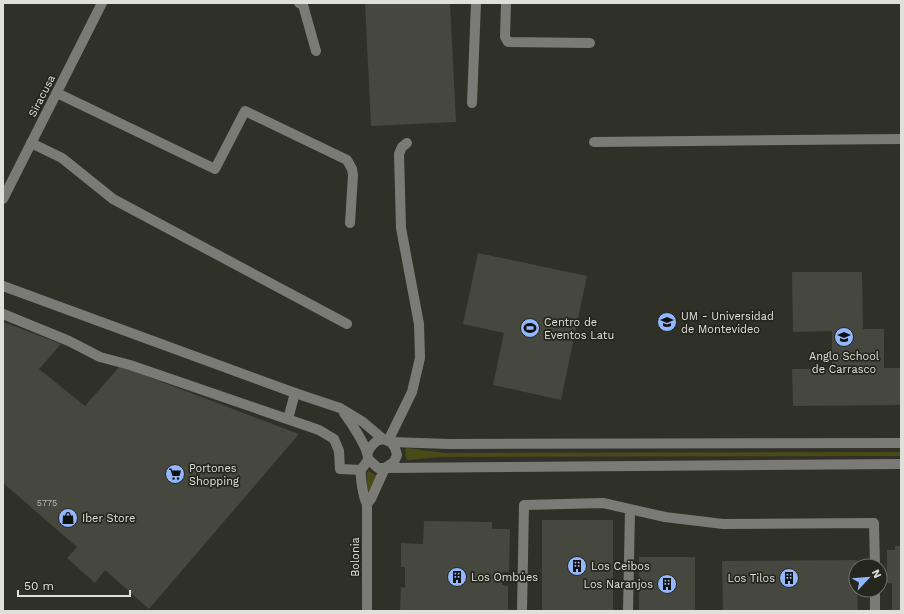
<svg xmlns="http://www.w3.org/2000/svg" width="904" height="614" font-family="'Work Sans',sans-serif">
<rect width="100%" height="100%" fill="#2f3028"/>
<!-- grass -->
<g fill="#484b18">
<path d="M407 448 446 453 901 452V456L443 457 408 460 406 458 405 449Z"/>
<path d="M369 471 377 476 368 493H366L367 473Z"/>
</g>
<!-- building -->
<g fill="#46473f">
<path d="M365 3H450L456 122 371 126Z"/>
<path d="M478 253 587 276 561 400 493 385 504 333 463 324Z"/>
<path d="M792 272H862L863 329H884V368H901V405L793 406 792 369H832V331L793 332Z"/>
<path d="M3 322 61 344 39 369 85 406 120 366 299 434 149 609 105 570 95 583 67 558 77 547 3 483Z"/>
<rect x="542" y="520" width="71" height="91"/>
<path d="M424 521 492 522V529H510L509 572H502V585L508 586V611H400L401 587 405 588V567H401V543L423 544Z"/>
<path d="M895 546H901V611H892V583H887V550H895Z"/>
<rect x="639" y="557" width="56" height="54"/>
<path d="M857 560 856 590H857L858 611H723L722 561Z"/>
</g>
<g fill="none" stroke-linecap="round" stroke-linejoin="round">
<!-- minor -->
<g stroke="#7a7b77" stroke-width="10">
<path d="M299 3 303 5 316 51"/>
<path d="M506 3 505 37 508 42 590 43"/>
<path d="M57 93 215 169 245 111 347 160 352 169 353 175 350 223"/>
<path d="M472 103 476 3"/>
<path d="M594 142 901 139"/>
<path d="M31 143 62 158 113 199 347 324"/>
<path d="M3 199 102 3"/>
<path d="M3 286 295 393 340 408 363 422 383 439"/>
<path d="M3 314 69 341 100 357 130 365 319 430 334 439 339 451 340 469 361 470"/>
<path d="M344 413C350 421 369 449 368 459 367 463 363 466 361 470 360 477 363 497 367 504V611"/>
<path d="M288 419 295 393"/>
<path d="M388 441 412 392 420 358 419 324 401 228 399 154 402 147 407 143"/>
<path d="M367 453C373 443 379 435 391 442L449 444 901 443"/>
<path d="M368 459 378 468H385L901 464"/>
<path d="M367 504 371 499 385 468 394 462 397 455 395 448 391 442"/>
<path d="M875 590V611"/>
<path d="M522 611 524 505 603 503 665 517 723 524 874 523 875 566"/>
<path d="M628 611 630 510"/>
</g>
</g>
<!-- icons -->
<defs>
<g id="university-disc" transform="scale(1)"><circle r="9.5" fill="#92b7fd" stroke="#25261e"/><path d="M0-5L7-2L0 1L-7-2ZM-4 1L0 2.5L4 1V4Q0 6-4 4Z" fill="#111"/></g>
<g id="stadium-disc" transform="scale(1)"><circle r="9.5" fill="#92b7fd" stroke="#25261e"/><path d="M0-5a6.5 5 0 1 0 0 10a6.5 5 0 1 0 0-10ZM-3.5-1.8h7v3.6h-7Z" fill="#111"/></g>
<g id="school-disc" transform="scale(1)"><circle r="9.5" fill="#92b7fd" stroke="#25261e"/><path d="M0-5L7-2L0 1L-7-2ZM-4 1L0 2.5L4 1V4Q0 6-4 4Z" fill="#111"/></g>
<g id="supermarket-disc" transform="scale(1)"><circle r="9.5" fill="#92b7fd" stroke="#25261e"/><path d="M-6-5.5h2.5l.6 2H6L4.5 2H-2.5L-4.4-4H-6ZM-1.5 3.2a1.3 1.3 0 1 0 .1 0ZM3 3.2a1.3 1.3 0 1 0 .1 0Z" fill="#111"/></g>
<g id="shop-disc" transform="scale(1)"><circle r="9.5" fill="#92b7fd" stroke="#25261e"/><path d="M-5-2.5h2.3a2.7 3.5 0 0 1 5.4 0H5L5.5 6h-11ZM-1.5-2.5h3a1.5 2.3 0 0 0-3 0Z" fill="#111"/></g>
<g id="building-disc" transform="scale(1)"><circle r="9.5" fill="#92b7fd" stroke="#25261e"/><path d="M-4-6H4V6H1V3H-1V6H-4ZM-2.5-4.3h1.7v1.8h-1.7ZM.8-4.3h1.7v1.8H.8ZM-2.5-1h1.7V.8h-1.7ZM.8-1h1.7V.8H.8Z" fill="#111"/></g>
</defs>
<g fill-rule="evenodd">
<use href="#university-disc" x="667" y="322"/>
<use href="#stadium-disc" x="530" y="328"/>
<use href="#school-disc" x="844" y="337"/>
<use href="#supermarket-disc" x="175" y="474"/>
<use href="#shop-disc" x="68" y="518"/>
<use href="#building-disc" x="577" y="566"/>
<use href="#building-disc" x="457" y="577"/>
<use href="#building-disc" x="789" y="578"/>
<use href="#building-disc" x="667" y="584"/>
</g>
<g text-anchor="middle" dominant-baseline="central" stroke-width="3.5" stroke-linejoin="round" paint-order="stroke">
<!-- number labels -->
<g font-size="9" fill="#babab4">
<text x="47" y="503">5775</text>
</g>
<!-- street labels -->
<g font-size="11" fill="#e0e0db" stroke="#25261e">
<text transform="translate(42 96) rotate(-63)">Siracusa</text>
<text transform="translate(355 557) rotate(-90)">Bolonia</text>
</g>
<!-- poi labels -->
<g font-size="11" fill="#e0e0db" stroke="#25261e" text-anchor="start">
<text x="681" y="316">UM - Universidad<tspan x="681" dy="13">de Montevideo</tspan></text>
<text x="544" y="322">Centro de<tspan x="544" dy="13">Eventos Latu</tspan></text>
<text x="844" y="356" text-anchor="middle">Anglo School<tspan x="844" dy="13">de Carrasco</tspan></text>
<text x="189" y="468">Portones<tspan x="189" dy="13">Shopping</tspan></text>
<text x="82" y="518">Iber Store</text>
<text x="591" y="566">Los Ceibos</text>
<text x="471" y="577">Los Ombúes</text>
<text x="775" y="578" text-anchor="end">Los Tilos</text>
<text x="653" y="584" text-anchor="end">Los Naranjos</text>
</g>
</g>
<!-- border -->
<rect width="904" height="614" fill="none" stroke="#e0e0db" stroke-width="8"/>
<!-- north arrow -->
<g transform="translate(868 578) rotate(64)"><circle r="19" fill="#25261e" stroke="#70706a"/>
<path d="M0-3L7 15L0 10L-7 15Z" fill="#92b7fd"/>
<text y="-6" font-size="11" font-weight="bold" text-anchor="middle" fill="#e0e0db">N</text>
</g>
<!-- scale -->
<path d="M18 590v6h112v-6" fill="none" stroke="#e0e0db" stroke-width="2"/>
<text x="24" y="590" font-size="12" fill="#e0e0db" stroke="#25261e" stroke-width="3" paint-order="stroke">50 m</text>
</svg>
